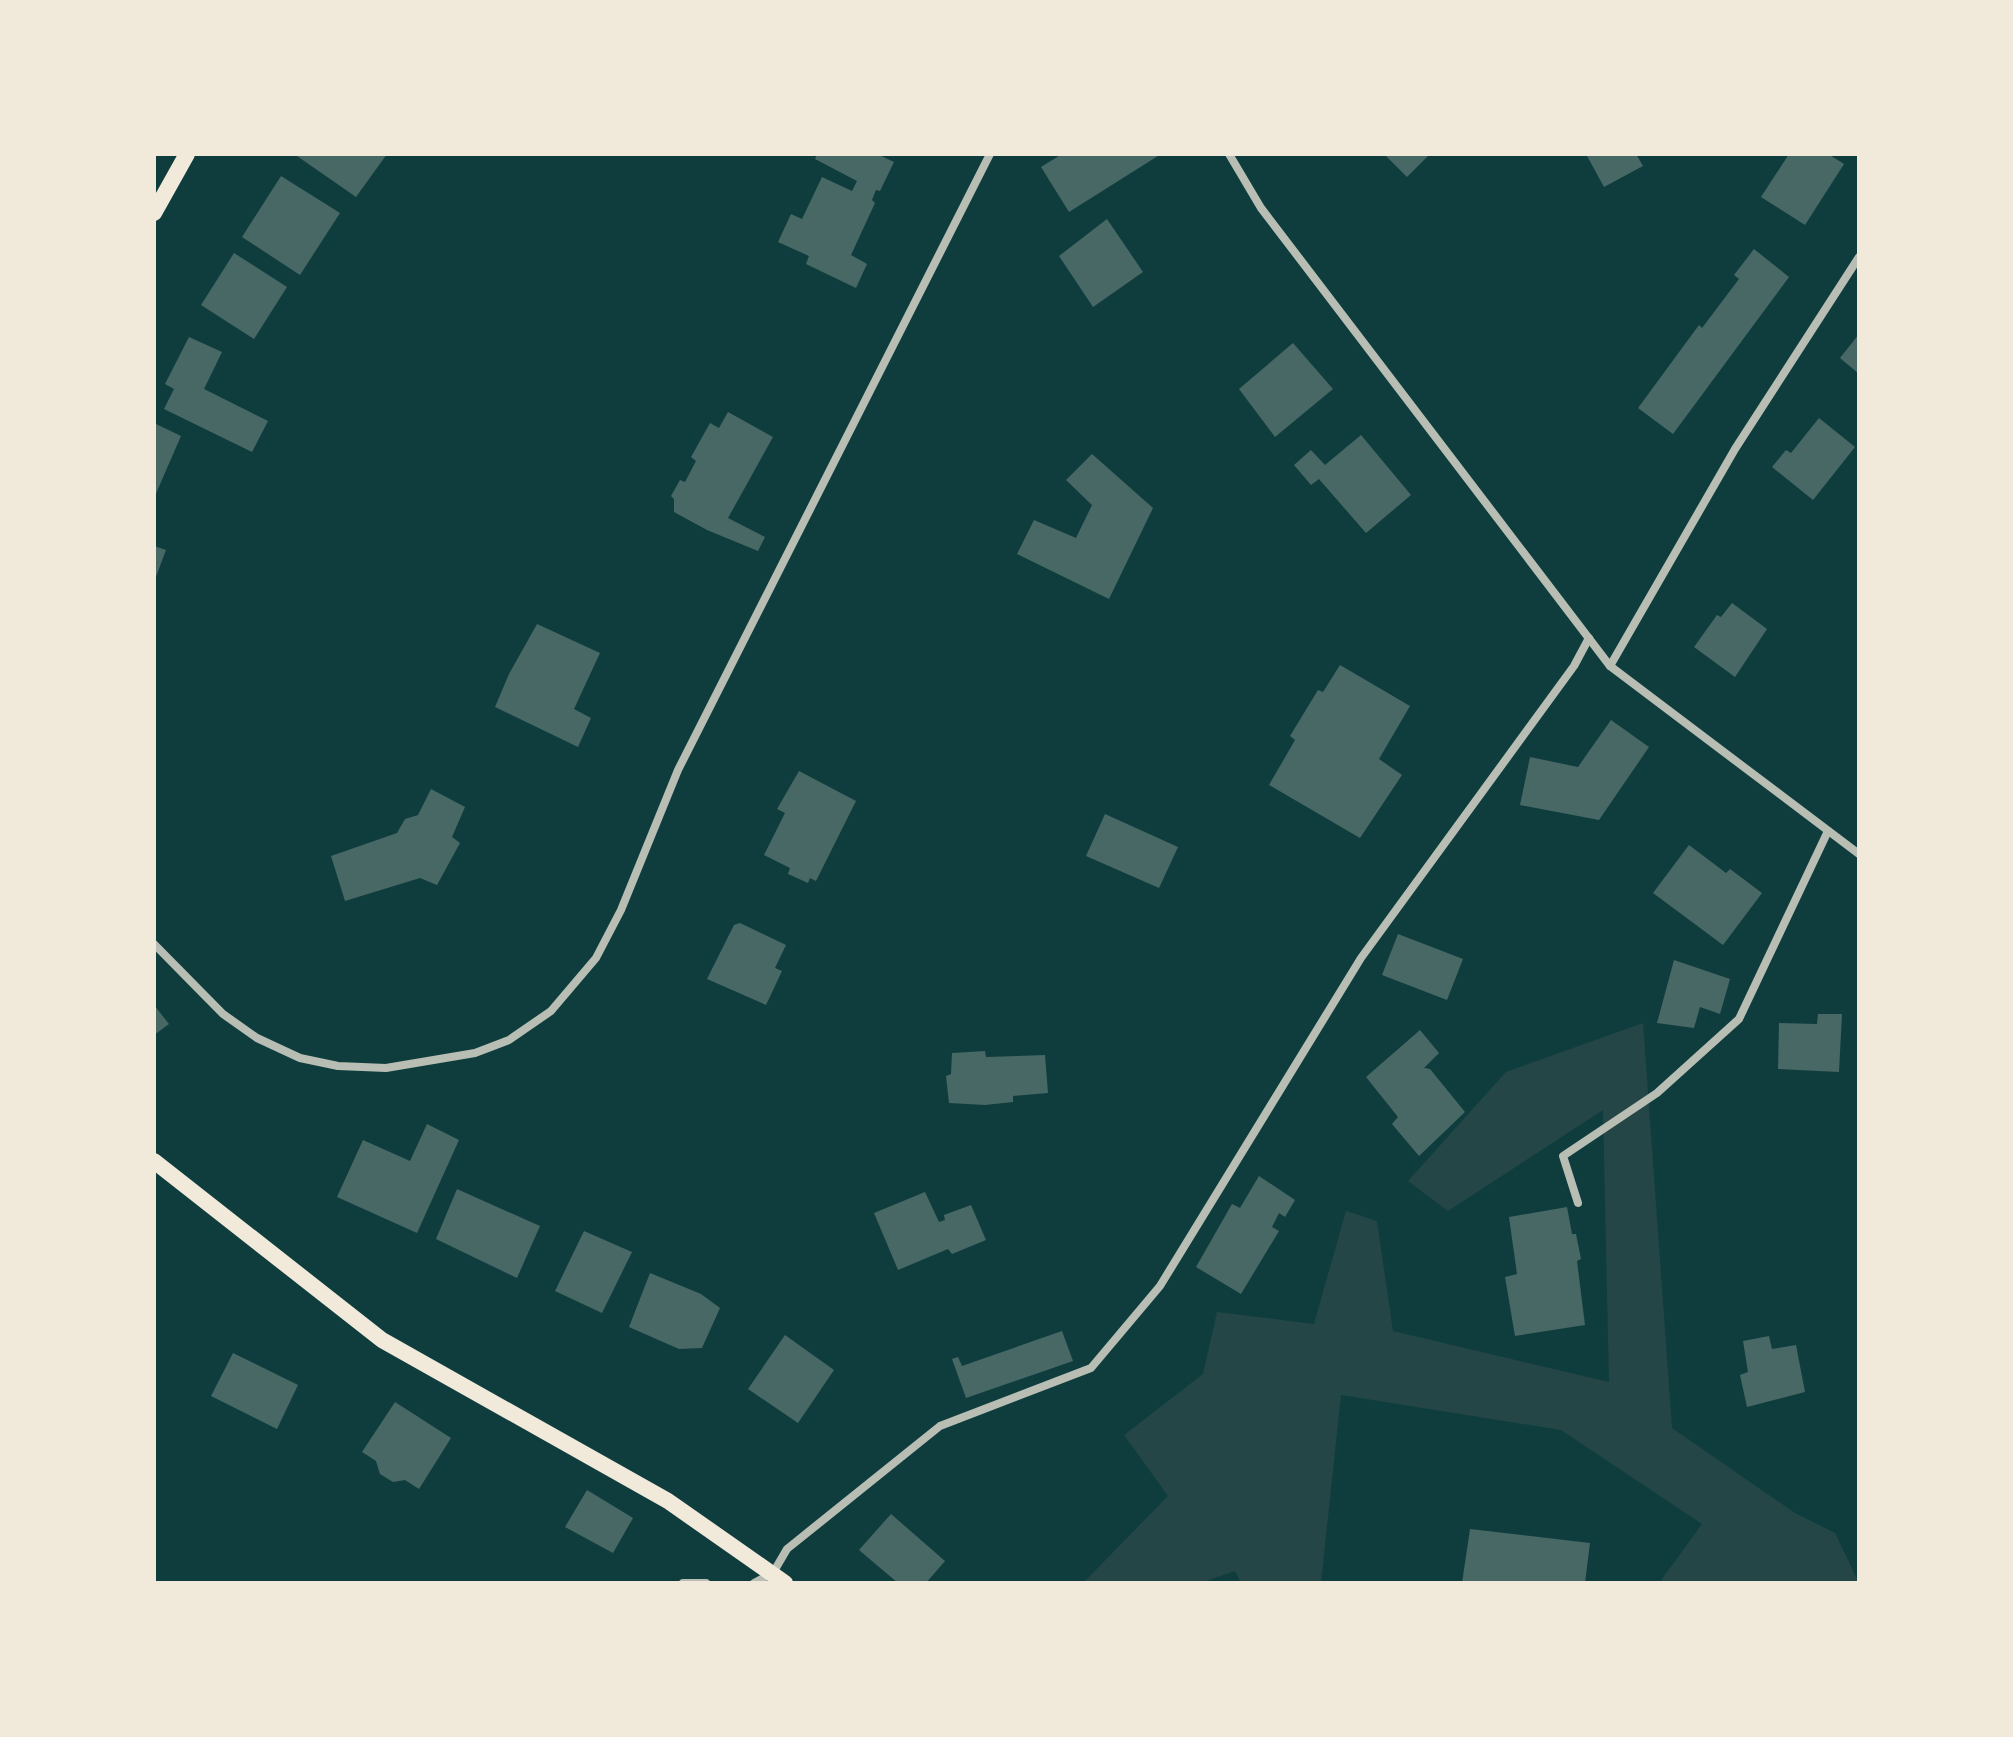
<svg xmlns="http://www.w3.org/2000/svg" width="2013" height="1737" font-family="Cabin,sans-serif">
<rect width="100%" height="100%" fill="#0f3d3e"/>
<!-- green -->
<path fill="#244646" d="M1643 1023 1672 1428 1795 1513 1835 1533 1859 1583H1659L1702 1524 1561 1430 1341 1395 1321 1583H1241L1235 1571 1201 1583H1083L1168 1496 1124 1435 1203 1374 1217 1312 1314 1324 1346 1211 1377 1221 1393 1331 1609 1382 1603 1110 1448 1211 1408 1181 1506 1072Z"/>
<!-- building -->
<g fill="#486865">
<path d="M299 154H387L356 197 297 156Z"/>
<path d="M817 154H877L894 162 880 191 876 190 872 200 875 203 851 255 867 264 856 288 806 264 809 256 778 242 791 214 802 219 822 177 852 191 857 181 815 159Z"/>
<path d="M1062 154H1161L1069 212 1041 167Z"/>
<path d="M1384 154H1430L1407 177Z"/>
<path d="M1586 154H1636L1643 166 1604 187Z"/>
<path d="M1789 154H1828L1844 164 1805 225 1761 197Z"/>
<path d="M281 176 340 213 300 275 242 237Z"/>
<path d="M1107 219 1143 272 1093 307 1059 256Z"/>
<path d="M1754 249 1789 277 1673 434 1638 408 1699 325 1702 328 1739 279 1734 275Z"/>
<path d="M234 253 287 287 254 339 201 305Z"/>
<path d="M1859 334V374L1840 358Z"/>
<path d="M189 337 222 352 204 389 268 421 252 452 164 409 174 389 165 384Z"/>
<path d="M1293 343 1333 389 1275 437 1239 389Z"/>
<path d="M728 412 773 437 728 518 765 537 758 551 707 530 674 512V499L671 496 680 480 685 482 696 461 691 457 710 423 719 428Z"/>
<path d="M1819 418 1855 447 1813 500 1772 467 1786 450 1791 453Z"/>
<path d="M154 423 181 436 154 498Z"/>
<path d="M1361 435 1411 495 1366 533 1319 479 1311 485 1294 465 1311 450 1325 465Z"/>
<path d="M1092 454 1153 508 1109 599 1017 554 1034 520 1076 538 1092 505 1066 480Z"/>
<path d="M154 546 166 550 154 582Z"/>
<path d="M1732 603 1767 629 1735 677 1694 647 1717 615 1721 617Z"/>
<path d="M537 624 600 653 574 709 591 718 578 747 495 707 509 674Z"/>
<path d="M1340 665 1410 706 1379 759 1402 775 1360 838 1269 785 1295 740 1290 736 1318 690 1323 692Z"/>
<path d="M1611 720 1649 747 1599 820 1520 805 1530 757 1578 767Z"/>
<path d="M799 771 856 801 816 881 810 878 808 883 788 874 790 868 764 855 785 813 777 809Z"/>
<path d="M431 789 465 807 452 837 460 843 437 885 420 878 345 901 331 856 397 833 405 819 418 815Z"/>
<path d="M1105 814 1178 847 1159 888 1086 856Z"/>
<path d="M1689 845 1726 873 1730 869 1762 893 1723 945 1653 893Z"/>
<path d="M740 923 786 945 775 968 782 971 766 1005 707 979 734 925Z"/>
<path d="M1398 934 1463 959 1447 1000 1382 975Z"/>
<path d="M1674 960 1730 979 1720 1014 1700 1007 1694 1028 1657 1023Z"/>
<path d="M154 1005 169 1024 154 1035Z"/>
<path d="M1818 1014H1842L1839 1072 1778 1069 1779 1023 1817 1024Z"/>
<path d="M1420 1030 1439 1053 1424 1068 1430 1069 1465 1112 1419 1156 1392 1124 1398 1117 1366 1077Z"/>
<path d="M985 1051 986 1057 1045 1055 1048 1093 1013 1096V1102L985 1105 949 1103 946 1076 951 1074 952 1053Z"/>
<path d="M427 1124 459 1140 417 1233 337 1197 363 1140 410 1161Z"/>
<path d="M1259 1176 1295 1200 1285 1217 1279 1213 1272 1227 1279 1231 1241 1294 1196 1267 1232 1204 1240 1208Z"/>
<path d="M457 1189 540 1226 517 1278 436 1239Z"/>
<path d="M925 1192 939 1222 945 1220 944 1215 971 1205 986 1240 952 1254 948 1249 898 1270 874 1213Z"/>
<path d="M1567 1207 1572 1234H1576L1581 1259 1577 1261 1585 1325 1515 1336 1505 1277 1517 1274 1509 1217Z"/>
<path d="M584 1231 632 1252 602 1313 555 1291Z"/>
<path d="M650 1273 701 1294 720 1308 702 1348 679 1349 629 1327Z"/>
<path d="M1062 1331 1073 1361 966 1398 952 1359 958 1357 962 1366Z"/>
<path d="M785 1335 834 1370 798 1423 748 1389Z"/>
<path d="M1769 1336 1772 1349 1796 1345 1805 1392 1747 1407 1740 1375 1748 1372 1743 1341Z"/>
<path d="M233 1353 298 1385 277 1429 211 1396Z"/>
<path d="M395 1402 451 1438 419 1489 405 1480 393 1482 380 1474 376 1461 362 1452Z"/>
<path d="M587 1490 633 1518 613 1553 565 1527Z"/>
<path d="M891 1514 945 1561 926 1583H898L859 1550Z"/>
<path d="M1470 1529 1590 1543 1585 1583H1462Z"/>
</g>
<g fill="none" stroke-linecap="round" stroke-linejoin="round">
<!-- minor -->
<g stroke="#b8beb3" stroke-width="8">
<path d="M1229 154 1261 208 1610 666 1859 854"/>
<path d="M1610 666 1735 449 1859 257"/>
<path d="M154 944 223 1014 257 1038 300 1058 338 1066 386 1068 475 1053 509 1040 551 1011 596 958 621 910 678 770 990 154"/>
<path d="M1578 1203 1563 1156 1657 1093 1739 1019 1828 831"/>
<path d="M683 1583H706"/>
<path d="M754 1583 773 1573 787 1549 940 1426 1091 1368 1160 1286 1361 958 1574 666 1589 638"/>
</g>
<!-- secondary -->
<g stroke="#f1e9da" stroke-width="16">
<path d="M154 213 187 154"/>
<path d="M154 1161 382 1340 668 1501 785 1583"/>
</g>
</g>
<!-- border -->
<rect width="2013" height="1737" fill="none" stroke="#f1e9da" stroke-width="312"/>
</svg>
